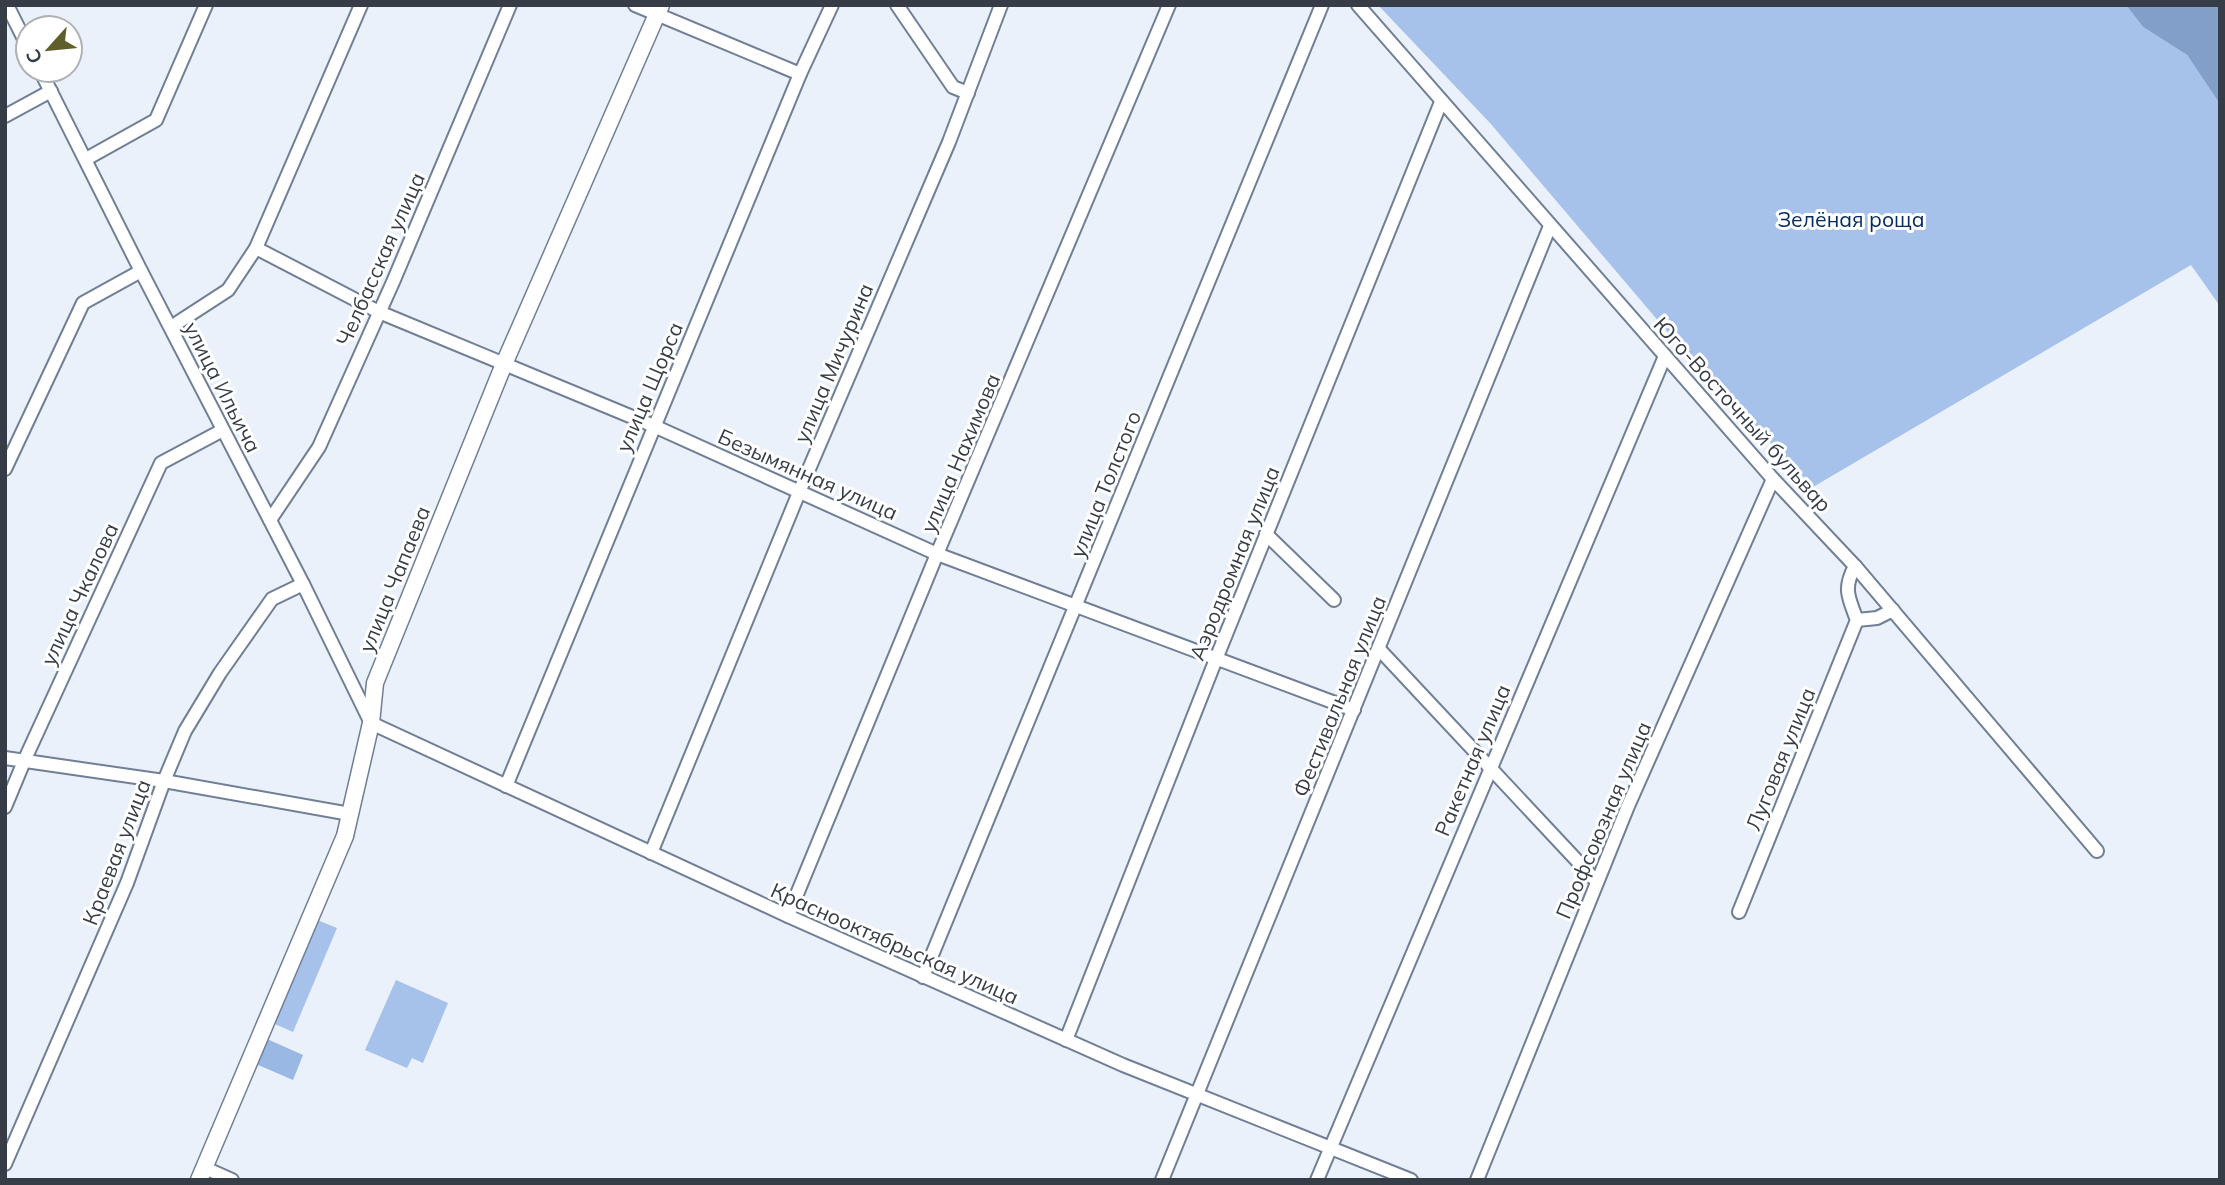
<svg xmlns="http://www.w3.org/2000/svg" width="2225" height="1185" font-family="Mulish,sans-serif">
<rect width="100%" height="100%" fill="#eaf1fb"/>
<!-- green -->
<g fill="#a6c2eb">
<path d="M1378 5H2126L2143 27 2187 55 2220 104V306L2191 265 1813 487 1700 370 1490 123Z"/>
<path d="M317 920 337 928 293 1032 275 1024Z"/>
<path d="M396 980 448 1003 423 1063 412 1058 407 1068 365 1050Z"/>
</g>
<!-- forest -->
<path fill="#9ab8e4" d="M267 1039 303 1055 293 1080 256 1064Z"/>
<!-- water -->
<path fill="#829fca" d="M2126 5H2220V104L2187 55 2143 27Z"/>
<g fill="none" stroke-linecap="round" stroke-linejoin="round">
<!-- minor casing -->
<g stroke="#707f96" stroke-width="16">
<g id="minor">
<path d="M7 5 28 47"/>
<path d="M635 5 800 74"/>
<path d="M897 5 953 87 968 93"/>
<path d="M1358 5 1773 479 1855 566 2097 851"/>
<path d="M40 70 141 271 303 584 371 723 788 916 1123 1065 1411 1180"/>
<path d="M5 116 51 91"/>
<path d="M86 159 156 120 206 5"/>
<path d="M256 248 379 312 654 426 937 554 1354 710"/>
<path d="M171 327 228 290 256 248 361 5"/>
<path d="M5 469 83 303 141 271"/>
<path d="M270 520 319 447 393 282 510 5"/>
<path d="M1266 534 1334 600"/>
<path d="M1857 620 1877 618 1893 610"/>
<path d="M1379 649 1597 882"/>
<path d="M5 758 164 781 350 814"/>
<path d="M506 786 800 74 832 5"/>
<path d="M5 807 25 759 161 463 223 430"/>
<path d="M651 853 800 490 949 142 1001 5"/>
<path d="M1739 912 1857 620C1848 597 1843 588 1855 566"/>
<path d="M788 916 937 554 1169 5"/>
<path d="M923 977 1322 5"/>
<path d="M1066 1040 1216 659 1441 102"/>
<path d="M5 1164 127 883 164 781 185 731 220 673 272 599 303 584"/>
<path d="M205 1168 232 1180"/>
<path d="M1162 1180 1550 226"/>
<path d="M1317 1180 1665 356"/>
<path d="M1477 1180 1628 806 1773 479"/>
</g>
</g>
<!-- major casing -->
<g stroke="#707f96" stroke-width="19">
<path id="major" d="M199 1180 345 836 371 723 375 683 504 364 661 5"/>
</g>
<!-- minor -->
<use href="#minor" stroke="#fff" stroke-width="12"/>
<!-- major -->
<use href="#major" stroke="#fff" stroke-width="16"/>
</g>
<g text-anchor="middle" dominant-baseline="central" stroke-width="6" stroke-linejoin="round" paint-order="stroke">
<!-- park labels -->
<g font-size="21" fill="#062c60" stroke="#fff">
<text x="1851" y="219">Зелёная роща</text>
</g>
<!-- street labels -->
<g font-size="21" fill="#363d47" stroke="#fff">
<text transform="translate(380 259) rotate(-66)">Челбасская улица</text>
<text transform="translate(833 363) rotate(-67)">улица Мичурина</text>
<text transform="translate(223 387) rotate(63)">улица Ильича</text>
<text transform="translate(649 387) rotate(-67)">улица Щорса</text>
<text transform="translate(1743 414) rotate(48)">Юго-Восточный бульвар</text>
<text transform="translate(960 453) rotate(-67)">улица Нахимова</text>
<text transform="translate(808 474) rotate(24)">Безымянная улица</text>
<text transform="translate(1105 484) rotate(-68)">улица Толстого</text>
<text transform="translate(1234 563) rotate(-68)">Аэродромная улица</text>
<text transform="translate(394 579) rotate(-68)">улица Чапаева</text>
<text transform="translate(79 594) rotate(-65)">улица Чкалова</text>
<text transform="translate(1339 696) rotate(-68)">Фестивальная улица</text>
<text transform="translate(1780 759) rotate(-68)">Луговая улица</text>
<text transform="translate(1472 760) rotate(-67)">Ракетная улица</text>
<text transform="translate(1603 820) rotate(-67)">Профсоюзная улица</text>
<text transform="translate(116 852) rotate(-69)">Краевая улица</text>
<text transform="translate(895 943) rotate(24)">Краснооктябрьская улица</text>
</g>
</g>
<!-- border -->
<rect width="2225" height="1185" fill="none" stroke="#363d47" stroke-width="14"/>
<!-- north arrow -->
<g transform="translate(49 49) rotate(243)"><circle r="33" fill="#ffffff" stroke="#afb1b5" stroke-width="2"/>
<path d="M0-5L12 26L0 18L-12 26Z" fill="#605f2c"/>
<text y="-10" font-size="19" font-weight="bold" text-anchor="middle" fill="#363d47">С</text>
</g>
</svg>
